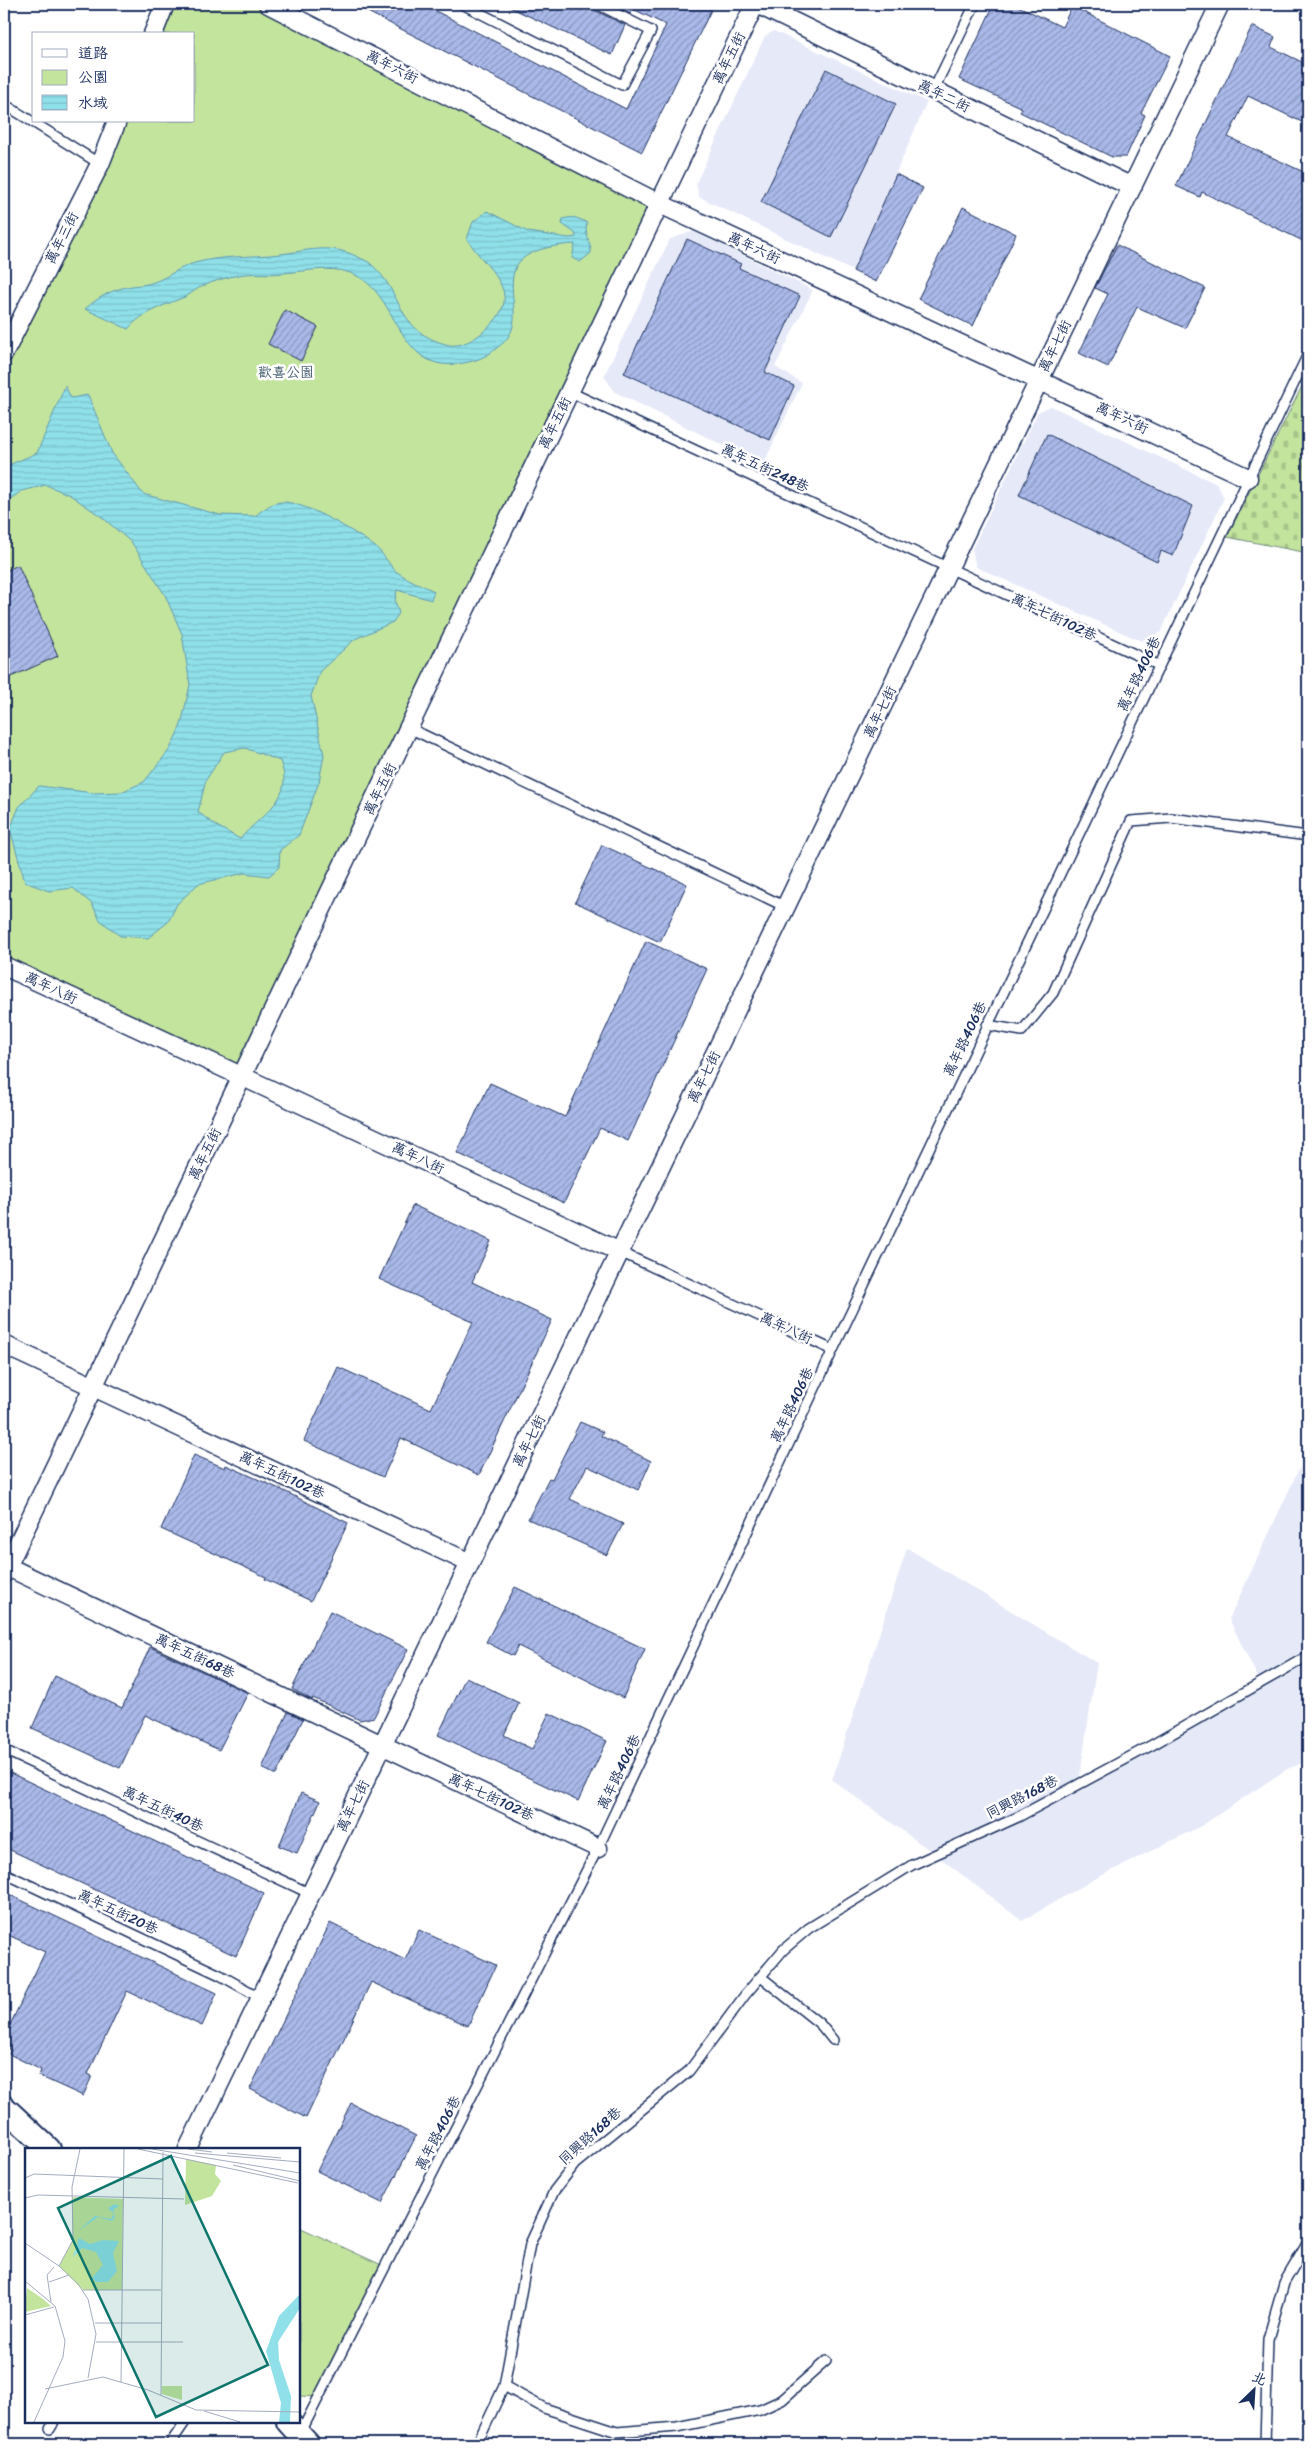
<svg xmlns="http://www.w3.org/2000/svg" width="1312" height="2448" font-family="Sriracha,'LXGW WenKai TC',sans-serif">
<defs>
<pattern id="cemetery-stones" width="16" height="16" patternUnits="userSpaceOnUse" patternTransform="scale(1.25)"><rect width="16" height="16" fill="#c3e49d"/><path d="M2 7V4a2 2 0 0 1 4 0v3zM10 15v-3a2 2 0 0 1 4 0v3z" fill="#a7c48a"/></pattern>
<pattern id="water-rules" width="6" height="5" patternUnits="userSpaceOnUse" patternTransform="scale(1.25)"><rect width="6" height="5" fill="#8fe0e9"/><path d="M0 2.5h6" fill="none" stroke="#7bc0ca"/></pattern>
<pattern id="building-hatch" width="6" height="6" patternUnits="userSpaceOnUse" patternTransform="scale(1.25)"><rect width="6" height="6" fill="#aab9e9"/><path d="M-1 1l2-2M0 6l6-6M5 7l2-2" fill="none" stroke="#8a97c0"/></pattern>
</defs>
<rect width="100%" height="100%" fill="#fff"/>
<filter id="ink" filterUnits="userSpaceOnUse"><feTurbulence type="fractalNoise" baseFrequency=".02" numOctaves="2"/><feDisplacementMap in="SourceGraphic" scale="10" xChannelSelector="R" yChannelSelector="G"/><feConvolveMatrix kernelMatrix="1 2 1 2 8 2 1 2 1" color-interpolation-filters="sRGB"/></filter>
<g filter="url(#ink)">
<!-- built -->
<g fill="#e6eaf8">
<path d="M774 31 927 102 853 271 699 197 696 183 765 36Z"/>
<path d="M694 231 813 290 775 367 802 383 763 465 615 392 604 376 670 239Z"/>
<path d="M1051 406 1217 484 1224 498 1161 632 1141 641 976 567 972 549 1038 412Z"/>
<path d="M1305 1456 1308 1459V1761L1287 1769 1201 1826 1093 1880 1022 1921 939 1857 832 1780 907 1548 1097 1663 1078 1788 1262 1686 1229 1619Z"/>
</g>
<!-- cemetery -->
<path fill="url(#cemetery-stones)" stroke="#6f8a7e" d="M1308 374V553L1227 537Z"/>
<!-- green -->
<g fill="#c3e49d" stroke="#6f8a7e">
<path d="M162 4H268L658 203 242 1076 4 966V351L109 121H194V34H149Z"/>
<path d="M299 2227 386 2267 323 2397 299 2396Z"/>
</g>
<!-- water -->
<g fill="url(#water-rules)" stroke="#6199b1" fill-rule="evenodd">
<path d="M487 211 528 232 569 238 576 237 575 233 562 224 563 219C573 216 579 218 587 223 584 234 591 242 591 253L580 262 572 258 575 244C558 245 534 248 521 260 504 276 518 307 513 326 511 335 505 342 498 347 486 358 473 362 457 364 399 371 399 300 359 277 337 264 307 271 284 273 269 275 254 272 239 275 227 277 214 281 203 286 197 288 192 293 187 296 166 305 143 311 128 329L85 309C100 296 113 289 132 286 139 285 147 285 154 282 169 277 182 265 199 262 222 256 246 257 270 255 303 253 326 241 358 257 362 259 368 261 371 264 405 294 395 332 449 345 461 347 475 339 483 332 529 294 489 273 467 239L473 222Z"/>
<path d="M65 386 71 398 88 395 112 453 143 494 220 515 255 516C264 509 273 501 285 502 308 504 356 532 374 546 384 553 389 566 397 572 408 580 422 585 434 591L431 600 397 590 395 601 399 613 393 622 355 639 320 671 311 696 324 755 319 782 299 835 280 850 279 867 269 876 244 873 198 884 177 904 168 922 148 938 120 936 100 920 92 904 73 888 49 891 25 882 10 829 19 807 39 786 94 793 121 792 144 782 170 749 181 725 190 685 182 634 165 595 132 543 102 517 70 495 46 485 22 491 4 503V467L37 453ZM245 748 280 761C296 799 262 813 240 839L215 825 198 812 206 780 224 752Z"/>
</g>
<!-- building -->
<g fill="url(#building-hatch)" stroke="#1b2f5e">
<path d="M352 4H422L626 109 666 25 633 9 631 14 610 4H703L712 8 642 152Z"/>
<path d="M503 4H591L594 10 625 25 612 55Z"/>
<path d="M994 4H1014L1062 27 1072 6 1170 56 1141 113 1145 115 1126 157H1112L1020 112 1022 108 959 79Z"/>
<path d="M1252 26 1275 37 1271 47 1308 65V125L1248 96 1228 137 1308 174V229L1303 241 1202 192 1200 197 1176 186Z"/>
<path d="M826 69 896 104 831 237 761 202Z"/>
<path d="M896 174 923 188 876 282 853 271Z"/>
<path d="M963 207 1016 234 973 326 918 299Z"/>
<path d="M687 239 741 264 739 268 800 296 765 372 794 386 770 440 624 373Z"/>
<path d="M1117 245 1205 288 1185 328 1137 307 1108 367 1079 353 1108 294 1095 288Z"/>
<path d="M285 310 318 327 301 361 268 344Z"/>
<path d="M1047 434 1193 506 1173 556 1161 551 1157 562 1019 495Z"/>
<path d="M18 565 58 656 4 680V572Z"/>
<path d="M602 845 687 884 660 942 575 902Z"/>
<path d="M646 941 707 969 628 1141 600 1128 564 1203 457 1153 490 1083 565 1117Z"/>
<path d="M413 1205 491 1241 472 1282 552 1320 479 1475 401 1438 383 1477 304 1441 338 1367 431 1409 473 1322 379 1279Z"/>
<path d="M580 1422 603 1432 601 1436 651 1461 638 1490 587 1466 570 1499 623 1524 607 1555 528 1519 549 1478 552 1479Z"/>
<path d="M194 1455 225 1468 226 1465 282 1490 348 1523 311 1601 265 1579 266 1577 161 1529Z"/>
<path d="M515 1587 645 1649 623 1698 518 1646 513 1656 486 1642Z"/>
<path d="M330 1611 408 1649 374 1717 360 1720 313 1698 312 1700 292 1689Z"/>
<path d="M150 1647 248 1693 219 1750 145 1715 120 1768 32 1728 55 1676 122 1708Z"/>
<path d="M466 1677 519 1703 504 1735 532 1749 549 1713 607 1741 578 1801 438 1735Z"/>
<path d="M288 1712 303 1719 276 1775 262 1768Z"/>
<path d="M4 1770 264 1893 236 1956 4 1847Z"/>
<path d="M301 1793 320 1801 297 1853 279 1846Z"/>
<path d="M4 1892 217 1993 202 2026 127 1991 88 2074 92 2076 83 2096 39 2076 41 2070 9 2054 11 2050 4 2047V2024L9 2027 45 1952 4 1933Z"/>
<path d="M330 1923 405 1960 419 1930 496 1965 468 2026 371 1982 306 2118 250 2089Z"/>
<path d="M351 2103 416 2136 382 2203 317 2171Z"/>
</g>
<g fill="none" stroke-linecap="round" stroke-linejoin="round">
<!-- service casing -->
<g stroke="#1b2f5e" stroke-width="12">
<g id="service">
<path d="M462 4 622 85 651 31 597 4"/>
<path d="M933 91 975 4"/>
<path d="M4 104 100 164"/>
<path d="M570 392 1158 665"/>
<path d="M409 728 786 907"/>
<path d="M987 1025 1022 1031 1053 993 1131 821 1171 818 1308 836"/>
<path d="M620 1252 833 1350"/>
<path d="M4 1750 311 1894"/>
<path d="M4 1873 220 1975 261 1998"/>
<path d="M761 1977 820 2024 833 2040"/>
<path d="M504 2386 544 2408 617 2432 677 2427 760 2410 782 2400 826 2361"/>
<path d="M50 2429 54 2422"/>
<path d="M300 2434 598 1848 833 1350 1308 354"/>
<path d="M170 2444 185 2422"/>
<path d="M477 2444 504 2386 530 2244 554 2191 575 2164 689 2071 745 1995 783 1950 809 1928 912 1865 1018 1817 1152 1745 1308 1656"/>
<path d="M1265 2444 1268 2339 1284 2283 1308 2242"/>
</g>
</g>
<!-- minor casing -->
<g stroke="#1b2f5e" stroke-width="21">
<g id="minor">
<path d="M268 4 658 203 1248 478"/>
<path d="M757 4 1132 187"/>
<path d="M153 34 165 4"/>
<path d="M4 353 100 164 117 121"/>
<path d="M4 966 620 1252"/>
<path d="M4 1345 470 1563"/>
<path d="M4 1565 598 1848"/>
<path d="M4 1573 755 4"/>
<path d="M188 2149 1220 4"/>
</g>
</g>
<!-- tertiary casing -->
<g stroke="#1b2f5e" stroke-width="26">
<g id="tertiary">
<path d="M4 2107 49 2149"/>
<path d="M288 2422 308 2444"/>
</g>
</g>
<!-- service -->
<use href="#service" stroke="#fff" stroke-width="9"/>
<!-- minor -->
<use href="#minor" stroke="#fff" stroke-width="18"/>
<!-- tertiary -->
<use href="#tertiary" stroke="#fff" stroke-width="22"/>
</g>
</g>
<g text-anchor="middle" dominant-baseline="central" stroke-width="5" stroke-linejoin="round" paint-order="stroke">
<!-- street labels -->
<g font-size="14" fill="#1b2f5e" stroke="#fff">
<text transform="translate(729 58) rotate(-64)">萬年五街</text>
<text transform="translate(392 67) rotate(27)">萬年六街</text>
<text transform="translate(944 96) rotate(26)">萬年二街</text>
<text transform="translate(62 238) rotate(-63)">萬年三街</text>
<text transform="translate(754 248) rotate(25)">萬年六街</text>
<text transform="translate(1055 346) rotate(-64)">萬年七街</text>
<text transform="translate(1122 418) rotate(25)">萬年六街</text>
<text transform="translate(555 423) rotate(-64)">萬年五街</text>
<text transform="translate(765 468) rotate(25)">萬年五街248巷</text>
<text transform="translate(1054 617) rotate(25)">萬年七街102巷</text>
<text transform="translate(1139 674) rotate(-65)">萬年路406巷</text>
<text transform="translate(880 712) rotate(-64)">萬年七街</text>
<text transform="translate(380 789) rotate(-64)">萬年五街</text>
<text transform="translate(51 988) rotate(25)">萬年八街</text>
<text transform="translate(965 1039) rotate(-65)">萬年路406巷</text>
<text transform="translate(704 1077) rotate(-64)">萬年七街</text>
<text transform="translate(205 1154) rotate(-64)">萬年五街</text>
<text transform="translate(418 1158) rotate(25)">萬年八街</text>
<text transform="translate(786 1328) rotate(25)">萬年八街</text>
<text transform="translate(792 1405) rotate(-65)">萬年路406巷</text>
<text transform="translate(529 1441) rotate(-64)">萬年七街</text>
<text transform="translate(282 1475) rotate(25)">萬年五街102巷</text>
<text transform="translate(195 1656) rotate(25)">萬年五街68巷</text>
<text transform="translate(619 1772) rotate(-65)">萬年路406巷</text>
<text transform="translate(491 1797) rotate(25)">萬年七街102巷</text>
<text transform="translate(1022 1797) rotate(-27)">同興路168巷</text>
<text transform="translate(353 1806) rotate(-64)">萬年七街</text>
<text transform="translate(163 1809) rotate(25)">萬年五街40巷</text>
<text transform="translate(118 1912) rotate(25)">萬年五街20巷</text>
<text transform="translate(438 2133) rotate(-63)">萬年路406巷</text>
<text transform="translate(590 2136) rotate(-42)">同興路168巷</text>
</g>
<!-- park labels -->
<g font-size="14" fill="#455c6e" stroke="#fff">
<text x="286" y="372">歡喜公園</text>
</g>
</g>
<!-- overview -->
<g transform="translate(25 2148)">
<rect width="275" height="275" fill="#fff"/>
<path d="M161 11 191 17 190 26 196 33 187 48 160 57Z" fill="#c3e49d"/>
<path d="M47 49 98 51 97 142H58L34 118 48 92ZM2 140 18 151 26 158 0 164ZM137 238H157V252L137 246Z" fill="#c3e49d"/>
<path d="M90 56 94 58 88 62 90 69 87 73 73 69 53 83 70 68 86 71 89 66 83 60ZM54 90 65 96 78 92 94 93 88 105 92 123 83 134H71L67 130 78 117 71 104 57 100 48 109ZM275 146V160L253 194 254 212 266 248 265 274H254L256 255 241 203 254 168Z" fill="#8fe0e9"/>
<path fill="none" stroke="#a4acbf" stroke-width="1" d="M113 1 273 35M127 1 275 25M163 1 187 4M170 5 275 14M202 5 256 10M208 17 275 33M0 30 9 26 138 31M0 50 13 47 159 51M0 95 34 118 53 136 63 151 71 186 63 230M34 118 48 92 47 39 55 1M0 133 30 158 40 193 38 209 9 274M24 134 44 127M58 142H136M26 154 22 127 29 119M0 167 29 159M70 175H136M71 194H158M96 234 99 1M20 241 78 229 123 242 171 262 275 264M136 247 138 4M179 263 215 274"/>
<path fill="#0f766e" fill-opacity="0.15" stroke="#0f766e" stroke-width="2.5" d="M146 8 243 217 131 269 33 60Z"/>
<rect width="275" height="275" fill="none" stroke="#1b2f5e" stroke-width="2.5"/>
</g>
<!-- margin -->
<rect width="1312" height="2448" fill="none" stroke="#fff" stroke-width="20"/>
<rect x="10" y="10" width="1292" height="2428" fill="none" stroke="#1b2f5e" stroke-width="2" filter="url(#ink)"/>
<!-- legend -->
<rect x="32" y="32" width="162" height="90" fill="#ffffff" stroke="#a4acbf"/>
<rect x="42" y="49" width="25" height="8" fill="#ffffff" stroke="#a4acbf"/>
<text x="78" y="58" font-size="15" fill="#1b2f5e">道路</text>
<rect x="42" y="70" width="25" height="15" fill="#c3e49d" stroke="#a4acbf"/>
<text x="78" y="82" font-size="15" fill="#1b2f5e">公園</text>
<rect x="42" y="95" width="25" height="15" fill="url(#water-rules)" stroke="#a4acbf"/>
<text x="78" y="108" font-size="15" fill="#1b2f5e">水域</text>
<!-- north arrow -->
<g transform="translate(1254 2390) rotate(25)" stroke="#ffffff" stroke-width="4" paint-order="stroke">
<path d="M0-4L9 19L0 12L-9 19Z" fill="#1b2f5e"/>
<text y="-8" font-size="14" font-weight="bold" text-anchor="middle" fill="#1b2f5e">北</text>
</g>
</svg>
